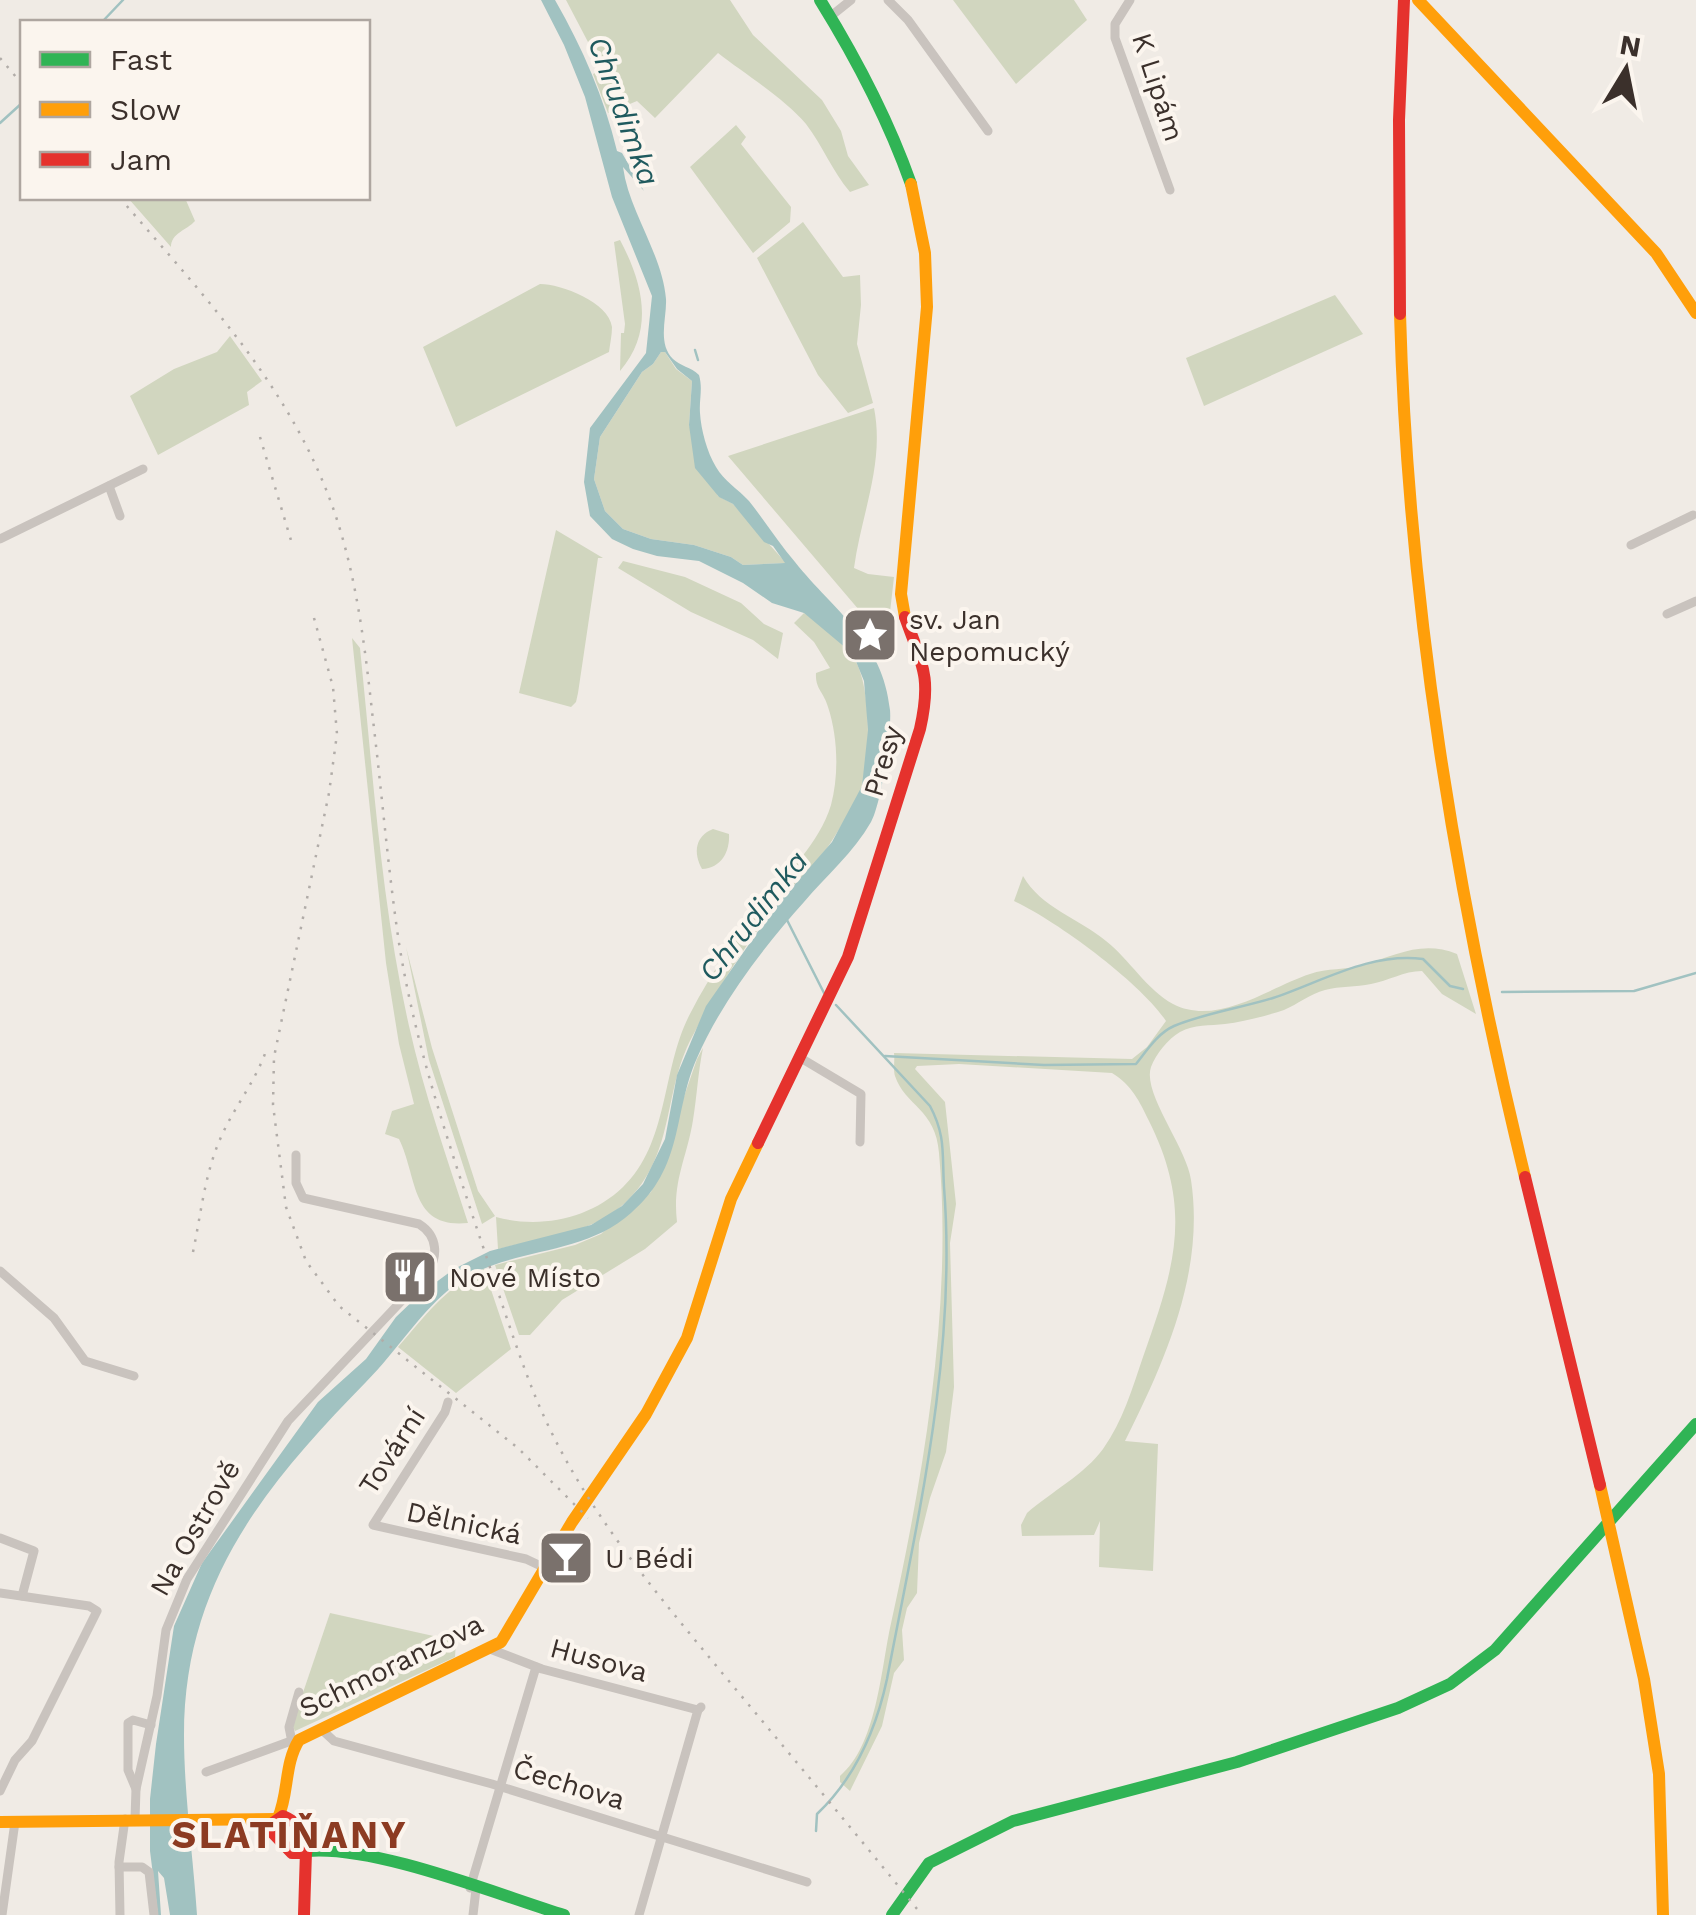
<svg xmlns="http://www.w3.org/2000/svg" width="1696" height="1915" font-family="'Work Sans',sans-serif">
<rect width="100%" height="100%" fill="#f0ebe5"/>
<!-- green -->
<g fill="#d1d6bf">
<path d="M566 0H730L753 35 822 100 841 131 848 156 869 185 850 192C832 171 823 146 806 124 785 99 745 74 718 53L655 118 637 101 608 113 593 74 607 67V61L599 63Z"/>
<path d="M953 0H1074L1087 20 1016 84Z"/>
<path d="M736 125 746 137 741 144 791 207 790 222 753 253 690 167Z"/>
<path d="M128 198H185L195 221C187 230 171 233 171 247Z"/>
<path d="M803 222 843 277 860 275 861 305 857 344 873 403 848 413 818 375 757 258Z"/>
<path d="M620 240C643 283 655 331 620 371L621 333H624L625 324 614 242Z"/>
<path d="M540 284C561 284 609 302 612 327 612 335 610 344 609 352L456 427 423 347Z"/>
<path d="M1335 295 1363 334 1204 406 1186 358Z"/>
<path d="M230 336 262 381 247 392 249 405 158 455 130 396 174 369 217 352Z"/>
<path d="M661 352H665L676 369 692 381 689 425 718 496 733 504 786 563 743 565 731 557 694 545 651 539 623 529 605 511 594 479 600 437 642 372 653 364Z"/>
<path d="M874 408C885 463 861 515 854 568L868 574 894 577 889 621H873L865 617 728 456Z"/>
<path d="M556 530 603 558H598L578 693 576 702 571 707 519 693Z"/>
<path d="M623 561 685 577 741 603 764 624 783 633 778 659 753 640 691 612 618 568Z"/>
<path d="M804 613C817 622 846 645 854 658 871 686 871 754 862 785 857 803 843 823 833 839 818 864 792 884 774 908 743 948 716 992 692 1037 662 1093 676 1155 625 1203 592 1234 541 1238 498 1249L496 1217C540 1229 590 1219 623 1187 670 1142 661 1067 691 1012 710 975 736 937 762 904 787 873 819 844 831 805 839 775 838 737 828 707 824 692 815 689 816 673L830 668 814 642 794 623Z"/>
<path d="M352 638 360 648C373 774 381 902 409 1026 424 1093 447 1158 468 1223 410 1229 418 1178 399 1139L385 1134 392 1111 414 1104 399 1044 386 963Z"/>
<path d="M713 829 729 834C730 852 721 868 702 869 693 853 695 836 713 829Z"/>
<path d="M1023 876C1040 907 1080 919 1106 941 1129 959 1147 990 1173 1004 1217 1027 1270 987 1310 974 1327 968 1346 970 1363 965 1397 955 1422 940 1457 954L1476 1014 1442 994 1422 971C1404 971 1388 981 1371 984 1356 987 1340 986 1325 990 1310 994 1298 1004 1284 1010 1266 1016 1243 1022 1225 1024 1210 1026 1194 1024 1180 1032 1168 1039 1156 1054 1151 1067 1142 1093 1187 1148 1191 1180 1205 1272 1165 1361 1125 1441L1158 1444 1153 1571 1099 1567 1100 1521 1094 1535 1022 1536 1021 1525 1027 1513C1051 1492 1085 1474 1103 1449 1123 1421 1132 1389 1143 1357 1174 1269 1194 1211 1149 1121 1140 1102 1131 1084 1112 1073L959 1064 917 1066 915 1069 945 1102 956 1204 950 1243 954 1387 946 1452 930 1498 919 1543 917 1593 907 1608 902 1630 904 1660 894 1673 882 1726 850 1791 840 1782V1776C876 1746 881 1671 890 1628 923 1478 953 1307 939 1153 936 1109 905 1106 895 1076 893 1070 895 1060 894 1053L1132 1059 1147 1047 1166 1021C1141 983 1057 921 1014 901Z"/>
<path d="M406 947 432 1048 478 1191 495 1216 482 1224 429 1060Z"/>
<path d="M703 1048C698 1072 697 1096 693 1120 687 1158 672 1181 677 1222L645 1249 562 1300 530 1335H519L495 1265 575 1245 601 1234 651 1192 697 1059Z"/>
<path d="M484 1269 511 1349 456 1393 398 1347C427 1314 444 1289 484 1269Z"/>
<path d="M330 1613 456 1641 455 1657 295 1731 292 1725Z"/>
</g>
<!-- water -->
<path fill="#a1c2c1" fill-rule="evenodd" d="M541 0H555C583 49 604 97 617 151L622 153 644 191 623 167C629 212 662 253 666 299 667 318 657 343 673 359 680 366 691 367 699 375 703 389 699 399 700 413 701 430 707 452 716 467 724 481 738 489 749 501 765 521 778 542 795 562 835 612 883 641 890 710 892 731 881 805 871 822 854 852 826 876 804 902 763 948 722 1001 697 1058 672 1115 685 1166 631 1213 581 1258 508 1246 456 1284 421 1310 397 1351 366 1382 265 1485 184 1583 184 1735 184 1794 193 1855 197 1915H170L164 1878 158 1871 161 1915H158L150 1851V1799L156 1744 174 1626 202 1563 318 1402 366 1359 396 1317 420 1294 454 1269 490 1251 591 1225 622 1206 643 1184 665 1139 677 1075 706 1006 775 907 832 842 862 786 868 730 864 681 855 659 847 649 804 613 772 603 743 583 699 561 657 556 633 549 612 539 590 516 584 482 590 428 646 353 652 296 612 197 585 97 564 45ZM661 352H665L677 369 692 381 689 425 695 468 719 497 733 504 764 542 773 546 785 563 743 565 731 557 694 545 651 539 623 529 605 511 594 479 600 437 642 372 653 364Z"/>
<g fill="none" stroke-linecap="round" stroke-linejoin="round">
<!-- stream -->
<g stroke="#a1c2c1" stroke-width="2.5">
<path d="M102 22 123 0"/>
<path d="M0 123 22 103"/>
<path d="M695 350 698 360"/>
<path d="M787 920 824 993"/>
<path d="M1502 992 1634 991 1696 973"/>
<path d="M885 1056 1044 1065 1136 1064C1147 1050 1158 1033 1174 1026 1205 1013 1241 1008 1273 998 1321 982 1370 952 1423 959L1450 986 1463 989"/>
<path d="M816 1831 817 1814C855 1778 876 1730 887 1679 918 1517 957 1353 944 1187 942 1154 946 1136 930 1106L836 1005"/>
</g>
<!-- street -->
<g stroke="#c9c3be" stroke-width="9">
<path d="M888 0 908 20 988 131"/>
<path d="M1130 0 1115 24V38L1170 190"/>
<path d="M831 16 851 0"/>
<path d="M109 486 120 516"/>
<path d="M0 539 143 469"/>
<path d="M1631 545 1693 515"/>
<path d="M1667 614 1696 601"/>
<path d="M799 1057 861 1094 860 1142"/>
<path d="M0 1271 54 1318 85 1361 134 1376"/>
<path d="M448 1402 445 1412 373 1525 526 1559 545 1568"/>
<path d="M0 1538 34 1551 22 1596"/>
<path d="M0 1593 89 1606 97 1611 32 1741 15 1760 0 1791"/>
<path d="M490 1649 542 1669 698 1710"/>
<path d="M321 1729 334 1741 492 1784 807 1882"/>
<path d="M292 1742 289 1727 299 1692"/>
<path d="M206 1772 291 1741"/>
<path d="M136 1789 128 1770V1723L133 1720 151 1725"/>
<path d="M135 1819 136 1789 157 1696 166 1630 187 1579 288 1421 426 1275C439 1257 438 1236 419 1224L303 1198 296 1183V1155"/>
<path d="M119 1867H142L149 1872 154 1915"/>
<path d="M470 1888 536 1667"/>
<path d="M2 1915 15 1822"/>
<path d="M120 1915 119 1862 125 1819"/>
<path d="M473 1915 476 1889"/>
<path d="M639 1915 698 1710 701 1707"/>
</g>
<!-- fast -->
<g stroke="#30b455" stroke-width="12">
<path d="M820 0C856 58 888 119 911 184"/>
<path d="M307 1851C375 1845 496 1894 564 1915"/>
<path d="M892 1915 929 1863 1013 1821 1237 1762 1398 1708 1450 1684 1495 1650 1696 1424"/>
</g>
<!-- slow -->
<g stroke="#ff9f0a" stroke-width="12">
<path d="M1418 0 1656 253 1696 313"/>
<path d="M1400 314C1408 606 1456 894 1525 1177"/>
<path d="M905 617 901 594 927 307 925 253 911 184"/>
<path d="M1600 1485 1644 1679 1659 1774 1663 1915"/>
<path d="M278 1818C289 1793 284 1764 299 1740L501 1642 572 1522 646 1414 687 1338 731 1199 758 1143"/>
<path d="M0 1822 276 1819"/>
</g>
<!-- jam -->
<g stroke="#e5322d" stroke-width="12">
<path d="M1400 314 1399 120 1404 0"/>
<path d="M758 1143 848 957 920 729C932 676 922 665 905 617"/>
<path d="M1525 1177 1600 1485"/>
<path d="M283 1816C297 1822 306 1831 310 1846L304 1853H292L273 1833V1823Z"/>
<path d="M304 1915 306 1851"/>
</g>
<!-- rail -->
<g stroke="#b1aca8" stroke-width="2.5" stroke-dasharray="2.5 8" stroke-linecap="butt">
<path d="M0 58 22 84"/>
<path d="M120 198C196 287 277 372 323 482 355 558 364 639 373 720 382 794 388 869 399 943 415 1044 447 1138 479 1235 496 1284 511 1334 530 1383 572 1494 648 1583 723 1674 790 1754 856 1834 922 1915"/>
<path d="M260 437 293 547"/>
<path d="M314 618 333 687 337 734 329 793 274 1057 273 1105 286 1207 306 1261 339 1306 518 1448 588 1518"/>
<path d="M193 1252C201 1214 205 1171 222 1135 235 1106 255 1082 266 1051"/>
</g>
</g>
<!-- icons -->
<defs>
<g id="sight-square" transform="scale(2.875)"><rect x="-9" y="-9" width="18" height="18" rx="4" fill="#7a716c" stroke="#fbf5ee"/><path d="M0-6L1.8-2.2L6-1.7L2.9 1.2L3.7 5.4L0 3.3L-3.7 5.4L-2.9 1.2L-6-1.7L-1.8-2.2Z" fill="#fff"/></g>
<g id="restaurant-square" transform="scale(2.875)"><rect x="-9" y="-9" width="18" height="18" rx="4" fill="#7a716c" stroke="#fbf5ee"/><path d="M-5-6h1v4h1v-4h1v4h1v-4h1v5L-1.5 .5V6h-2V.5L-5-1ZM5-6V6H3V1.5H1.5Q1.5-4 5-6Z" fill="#fff"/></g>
<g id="bar-square" transform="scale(2.875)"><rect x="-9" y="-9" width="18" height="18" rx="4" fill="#7a716c" stroke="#fbf5ee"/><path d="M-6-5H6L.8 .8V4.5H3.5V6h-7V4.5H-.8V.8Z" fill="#fff"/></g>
</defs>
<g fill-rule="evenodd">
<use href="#sight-square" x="870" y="635"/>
<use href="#restaurant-square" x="410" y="1277"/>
<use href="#bar-square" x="566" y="1558"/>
</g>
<g text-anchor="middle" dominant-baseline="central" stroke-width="8" stroke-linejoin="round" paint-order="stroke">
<!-- street labels -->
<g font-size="28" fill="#3b302b" stroke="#fbf5ee">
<text transform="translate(1158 87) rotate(72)">K Lipám</text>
<text transform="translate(883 761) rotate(-73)">Presy</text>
<text transform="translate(392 1451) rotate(-57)">Tovární</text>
<text transform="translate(464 1523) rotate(12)">Dělnická</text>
<text transform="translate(195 1528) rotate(-60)">Na Ostrově</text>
<text transform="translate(599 1660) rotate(15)">Husova</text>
<text transform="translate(391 1666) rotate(-26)">Schmoranzova</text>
<text transform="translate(569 1784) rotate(17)">Čechova</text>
</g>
<!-- poi labels -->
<g font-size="28" fill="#3b302b" stroke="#fbf5ee" text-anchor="start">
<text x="909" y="619">sv. Jan<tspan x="909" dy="32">Nepomucký</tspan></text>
<text x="449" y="1277">Nové Místo</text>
<text x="605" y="1558">U Bédi</text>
</g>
<!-- water labels -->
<g font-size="30" font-style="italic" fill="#1f5a5e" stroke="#fbf5ee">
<text transform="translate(624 111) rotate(70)">Chrudimka</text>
<text transform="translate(753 916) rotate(-52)">Chrudimka</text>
</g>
<!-- district labels -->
<g font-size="38" font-weight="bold" letter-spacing="2.5" fill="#8c3b22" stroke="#fbf5ee">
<text x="290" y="1835">SLATIŇANY</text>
</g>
</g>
<!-- legend -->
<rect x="20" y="20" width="350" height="180" fill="#fbf5ee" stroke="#aea6a0" stroke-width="2.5"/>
<rect x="40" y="52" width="50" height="15" fill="#30b455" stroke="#aea6a0" stroke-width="2.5"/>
<text x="110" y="70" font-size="30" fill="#3b302b">Fast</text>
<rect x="40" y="102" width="50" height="15" fill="#ff9f0a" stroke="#aea6a0" stroke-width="2.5"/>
<text x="110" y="120" font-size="30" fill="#3b302b">Slow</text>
<rect x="40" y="152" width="50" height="15" fill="#e5322d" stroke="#aea6a0" stroke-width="2.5"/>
<text x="110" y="170" font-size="30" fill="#3b302b">Jam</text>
<!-- north arrow -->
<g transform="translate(1626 70) rotate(10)" stroke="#fbf5ee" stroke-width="8" paint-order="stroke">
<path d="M0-8L18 38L0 25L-18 38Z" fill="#3b302b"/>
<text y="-15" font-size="28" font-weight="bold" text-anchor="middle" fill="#3b302b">N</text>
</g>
</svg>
